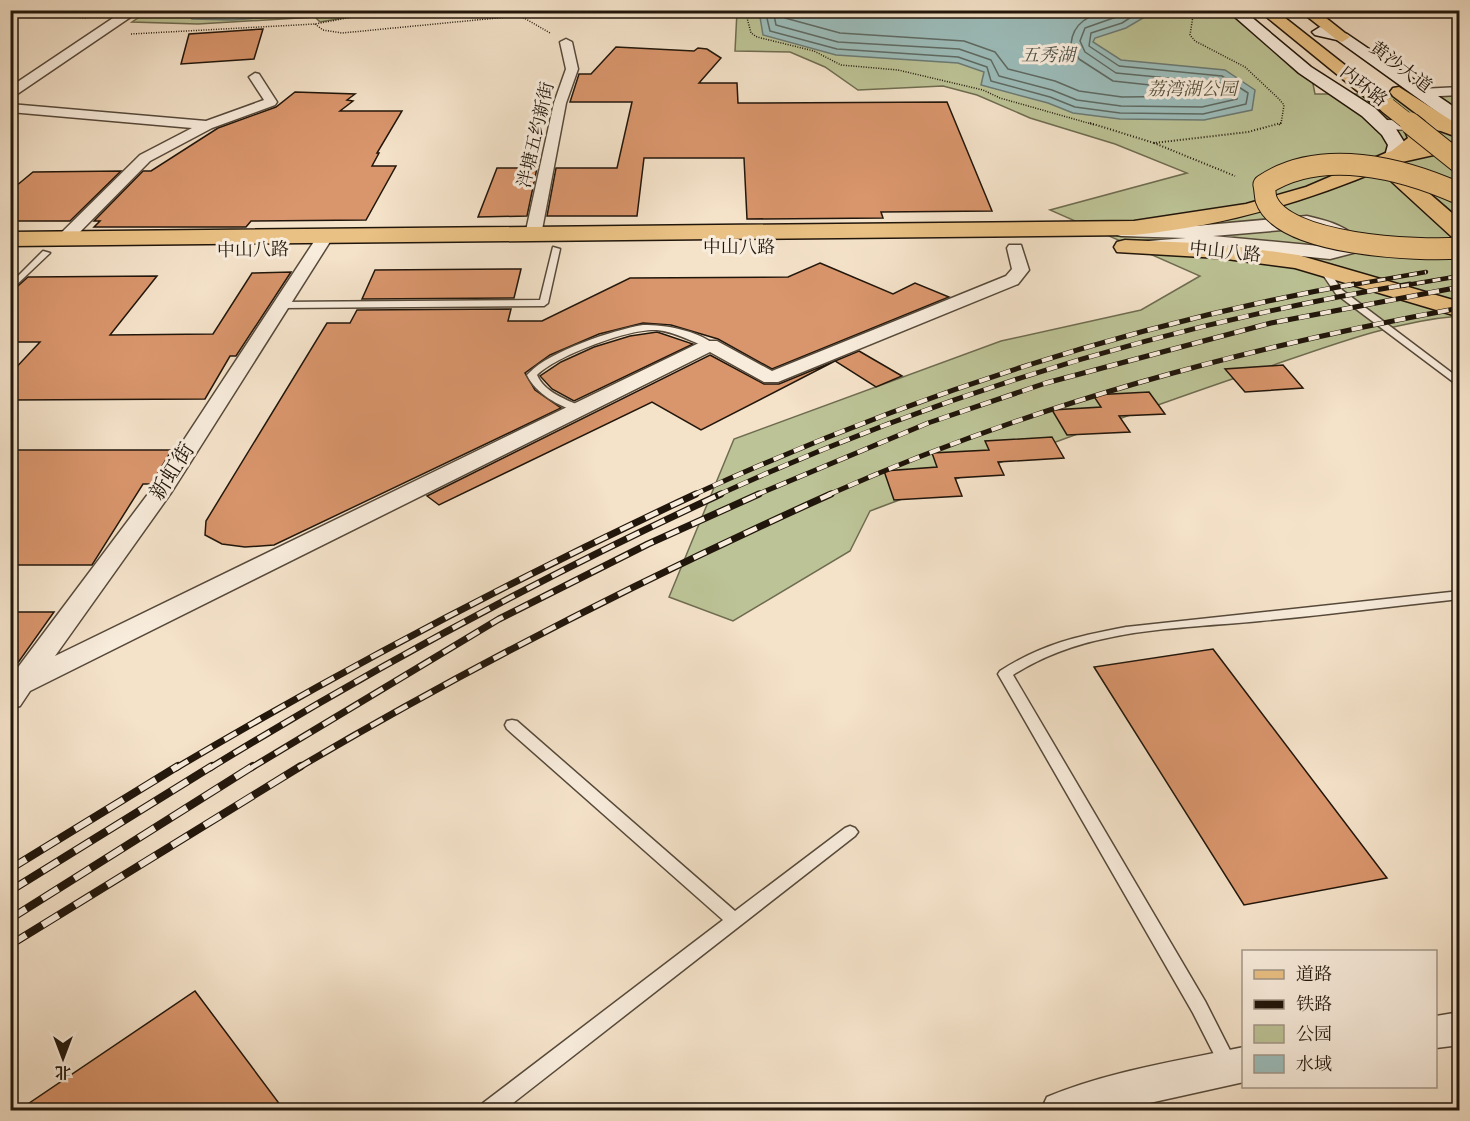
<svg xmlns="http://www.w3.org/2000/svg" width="1470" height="1121" font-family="'IM FELL English','Noto Serif SC',serif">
<rect width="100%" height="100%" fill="#f4e2c9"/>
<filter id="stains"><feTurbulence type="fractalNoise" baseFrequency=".00333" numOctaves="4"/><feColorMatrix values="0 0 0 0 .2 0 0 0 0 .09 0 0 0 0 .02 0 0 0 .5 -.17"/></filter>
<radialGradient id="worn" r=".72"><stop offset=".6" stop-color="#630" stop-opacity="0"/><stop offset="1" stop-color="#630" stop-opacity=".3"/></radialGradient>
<!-- green -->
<g fill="#bcc396" stroke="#6e6c50" stroke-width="1.5">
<path d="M150 10 385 11 320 22 315 17 198 24 132 22Z"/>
<path d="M737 11H1231L1312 79 1315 94H1459V316C1387 322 1319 350 1250 373 1122 416 996 464 870 511L850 551 733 621 669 597 734 439 1001 341 1141 310 1200 276 1050 210 1187 173 1115 144 1030 118 977 95 943 86 858 90 825 67 790 52 735 51Z"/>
</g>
<!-- water -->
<g fill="#9cbdbb" stroke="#6b7a75" stroke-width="1.5">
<path d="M184 11H352L233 20 192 19Z"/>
<path d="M759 11H1217L1215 14 1206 15H1148L1126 28 1095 38 1093 42 1121 60 1225 70 1255 90 1252 110 1204 120 1120 119 1073 113 1048 103 981 85 984 72 958 63 836 55 763 35Z"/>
</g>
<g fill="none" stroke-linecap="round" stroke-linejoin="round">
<!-- shore -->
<g stroke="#5e6a63" stroke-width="1.5">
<path d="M192 10 196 14 282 10"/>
<path d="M765 10 770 31 837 49 958 57 987 67 991 81 1050 97 1075 107 1120 113 1203 114 1246 104 1248 93 1222 76 1119 66 1089 46 1091 33 1122 23 1142 10"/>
<path d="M773 10 776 25 838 42 959 49 991 60 999 76 1052 90 1077 100 1121 106 1202 107 1237 99V94L1220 83 1116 73 1085 52 1080 41 1085 28 1119 16 1126 10"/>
<path d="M782 10 785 18 840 33 964 41 995 52 1008 69 1055 81 1079 91 1122 97 1208 96 1206 91 1113 81 1079 59 1071 44C1073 22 1089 16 1108 10"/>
</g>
</g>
<!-- building -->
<g fill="#d9956c" stroke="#21160b" stroke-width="1.5">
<path d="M263 29 254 59 181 64 189 34Z"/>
<path d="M616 47 694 51 698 48 707 49 721 58 699 83H737L738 103 947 102 992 211 881 212 883 218 747 219 744 158H644L637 216H547L556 168H617L632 102H570L579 74H591Z"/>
<path d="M295 92 355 94 347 100 353 101 340 111H402L377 153H379L372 166H396L366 220 251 221 246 227H94L100 221H94L143 171H151L218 128 276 107Z"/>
<path d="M497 168H537L527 216 478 217Z"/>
<path d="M121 171 70 221H10V191L33 172Z"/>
<path d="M820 263 893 294 915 283 949 297 772 369 718 339 671 325 643 323 599 334 550 355 525 373 535 390 561 408 274 545 245 547 222 544 205 535 206 521 327 323H350L357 310 511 309 508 321H542L630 278 788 277Z"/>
<path d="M521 269 514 298 362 299 375 270Z"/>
<path d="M291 272 236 356H230L205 399 10 400V374L40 342H10V293L28 277 157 276 110 335 213 334 252 273Z"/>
<path d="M657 332 693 344 574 401 552 389 540 376 561 362 594 347 630 336Z"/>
<path d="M859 351 902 376 876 387 835 361Z"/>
<path d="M710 355 764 384H779L835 361 701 430 652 402 439 505 427 496Z"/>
<path d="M1283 365 1303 388 1245 392 1225 369Z"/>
<path d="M1149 392 1165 414 1119 416 1130 432 1067 435 1052 410 1101 407 1093 395Z"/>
<path d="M1052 437 1064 458 998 462 1004 475 955 478 962 496 894 500 884 471 937 467 932 453 989 450 985 441Z"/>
<path d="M10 450H172L151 484H143L92 565H10Z"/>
<path d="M10 612H54L10 674Z"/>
<path d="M1213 649 1387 878 1244 905 1094 667Z"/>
<path d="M195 991 284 1110H19Z"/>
</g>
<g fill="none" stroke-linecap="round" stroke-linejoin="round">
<!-- service casing -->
<g stroke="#56493a" stroke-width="3">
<g id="service">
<path d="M553 247 560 249 548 303 544 306 280 308 276 305 280 302 540 300Z"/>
<path d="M43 251 50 253 10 291V284Z"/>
<path d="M1320 267H1326L1342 290 1460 379V387L1336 294 1319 269Z"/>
<path d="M643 325C666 325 696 330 715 345L710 348C692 342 676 332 657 330 629 328 556 356 537 375 545 393 566 399 582 407V411L578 412C559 406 536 394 527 375L529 373C550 351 613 330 643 325Z"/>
<path d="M1460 591V599C1393 606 1326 615 1260 621 1176 629 1085 628 1013 675L1205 1001 1238 1066 1235 1072 1229 1075 1223 1072 1193 1013 998 674 1000 671C1042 644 1078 636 1126 627Z"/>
<path d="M512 720 517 721 735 911 845 828 850 826 855 828 858 832 855 836 504 1110H481L483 1103 723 920 507 729 505 725 507 721Z"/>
</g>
</g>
<!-- minor casing -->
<g stroke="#56493a" stroke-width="3">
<g id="minor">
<path d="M1454 10H1460V14Z"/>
<path d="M566 39 572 42 578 69 566 103 541 235 533 240 525 235 554 103 566 69 560 42Z"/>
<path d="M255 73 259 74 277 102 275 105 212 128 150 161 70 242H58L56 239 58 236 140 155 192 128 10 112V104L206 121 264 100 249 77Z"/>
<path d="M1460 87V95L1421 97 1415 93 1421 89Z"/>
<path d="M325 232 333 237 171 493 55 656 703 341H717L772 371 1006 276 1012 269 1007 248 1009 245H1021L1029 270 1018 284 778 382H764L710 352 30 691 20 706 10 709V678L151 490 317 237Z"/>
<path d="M1460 1012V1045L1436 1048V1016Z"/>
<path d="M1244 1047V1082L1118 1110H1041L1047 1097C1109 1071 1178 1061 1244 1047Z"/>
</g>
</g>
<!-- tertiary casing -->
<g stroke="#56493a" stroke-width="3">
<g id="tertiary">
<path d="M125 10H141L10 99V87Z"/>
<path d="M1382 120 1460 121V131L1376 129 1374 125Z"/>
<path d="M1307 216C1328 221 1349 226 1362 244L1357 252 1330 259 1221 248 1143 252 1136 250 1133 246 1136 242 1186 238 1121 236 1114 234 1111 230 1114 226 1121 224 1195 226ZM1306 228 1330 235 1340 244 1330 247 1213 236Z"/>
</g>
</g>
<!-- secondary casing -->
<g stroke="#21160b" stroke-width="3">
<g id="secondary">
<path d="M1227 10H1243L1311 67 1375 108 1396 129 1406 145 1402 160H1388L1385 156 1388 145 1382 135 1362 116 1299 73Z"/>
<path d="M1320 27 1347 34 1460 111V125L1454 124 1337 40 1315 35 1312 32Z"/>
</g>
</g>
<!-- primary casing -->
<g stroke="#21160b" stroke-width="3">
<g id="primary">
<path d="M1460 142V154H1438L1402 162 1408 175 1460 220V238L1452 237 1392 182 1385 168C1303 203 1223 226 1134 235L10 246V232L1134 221 1246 204 1306 187 1388 152 1438 143Z"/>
<path d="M1125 240 1219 244 1298 255 1460 302V317L1295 268 1219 258 1117 252 1114 247 1117 242Z"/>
</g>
</g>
<!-- trunk casing -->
<g stroke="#21160b" stroke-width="3">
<g id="trunk">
<path d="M1258 10H1275L1416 121 1425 133C1428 149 1402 164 1388 160L1385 156 1408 138 1404 129Z"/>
<path d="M1299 10H1316L1350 37 1342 42 1337 40Z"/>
<path d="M1399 87 1460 126V138L1438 130 1393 96 1390 92 1393 88Z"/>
</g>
</g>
<!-- path-far1 -->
<g stroke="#21160b" stroke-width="1.5" stroke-dasharray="1 1.5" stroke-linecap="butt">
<path d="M510 10 550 33"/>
<path d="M745 10 751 33 757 37 814 51 841 65 898 70 983 90 1000 98 1095 125"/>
<path d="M1186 10 1193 16 1190 35 1195 41 1245 67 1279 99 1284 105 1281 124 1278 125"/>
<path d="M10 13 87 18"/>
<path d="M315 24 323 30 342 33 518 16 552 10"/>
<path d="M131 34 315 24 390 10"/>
</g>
<!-- path -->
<g stroke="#21160b" stroke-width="2" stroke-dasharray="1 2" stroke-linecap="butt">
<path d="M1090 123 1154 143 1248 132 1281 123"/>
<path d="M1154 143 1235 176"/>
</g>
<!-- service -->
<use href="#service" fill="#f8ecdc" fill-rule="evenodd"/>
<!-- minor -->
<use href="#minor" fill="#f8ecdc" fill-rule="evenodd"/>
<!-- tertiary -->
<use href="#tertiary" fill="#f8ecdc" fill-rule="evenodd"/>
<!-- secondary -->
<use href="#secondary" fill="#f8ecdc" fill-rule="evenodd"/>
<!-- primary -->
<use href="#primary" fill="#eac184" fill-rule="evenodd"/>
<!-- trunk -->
<use href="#trunk" fill="#eac184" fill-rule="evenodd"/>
<!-- rail-far3 casing -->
<g stroke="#21160b" stroke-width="4.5">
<g id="rail-far3">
<path d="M1346 286 1426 272"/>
<path d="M1401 286 1460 276"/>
</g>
</g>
<!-- rail-far2 casing -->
<g stroke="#21160b" stroke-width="5">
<g id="rail-far2">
<path d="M693 495C903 399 1126 325 1354 284"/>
<path d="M718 495C938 394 1171 324 1410 284"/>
<path d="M756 495 928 423 1046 383 1271 323 1460 287"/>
<path d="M828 495C1030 405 1243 348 1460 308"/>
</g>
</g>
<!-- rail-far1 casing -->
<g stroke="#21160b" stroke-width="7">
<g id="rail-far1">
<path d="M176 768C345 668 518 577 696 494"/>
<path d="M210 768C375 667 545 575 721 494"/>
<path d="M251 768 499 619 648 544 759 494"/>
<path d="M298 768C471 666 649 576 831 494"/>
</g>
</g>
<!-- rail casing -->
<g stroke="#21160b" stroke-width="8">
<g id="rail">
<path d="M10 869 178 766"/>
<path d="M10 891 212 766"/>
<path d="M10 919 253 766"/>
<path d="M10 945 301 766"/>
</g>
</g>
<!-- rail-far3 -->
<use href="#rail-far3" stroke="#f8ecdc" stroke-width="3" stroke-dasharray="8" stroke-linecap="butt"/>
<!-- rail-far2 -->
<use href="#rail-far2" stroke="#f8ecdc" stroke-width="4" stroke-dasharray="11" stroke-linecap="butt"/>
<!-- rail-far1 -->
<use href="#rail-far1" stroke="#f8ecdc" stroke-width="4.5" stroke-dasharray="14" stroke-linecap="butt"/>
<!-- rail -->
<use href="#rail" stroke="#f8ecdc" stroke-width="6" stroke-dasharray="19" stroke-linecap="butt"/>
<!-- trunk-bridge-far1 casing -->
<g stroke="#21160b" stroke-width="17" stroke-linecap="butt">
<path id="trunk-bridge-far1" d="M1388 106 1412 125"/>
</g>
<!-- trunk-bridge casing -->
<g stroke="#21160b" stroke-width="23" stroke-linecap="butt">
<g id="trunk-bridge">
<path d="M1410 123 1460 163"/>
<path d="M1460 194C1402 168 1321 147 1264 185 1265 189 1265 195 1266 199 1282 246 1419 251 1460 248"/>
</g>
</g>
<!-- trunk-bridge-far1 -->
<use href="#trunk-bridge-far1" stroke="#eac184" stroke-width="16"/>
<!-- trunk-bridge -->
<use href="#trunk-bridge" stroke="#eac184" stroke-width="21"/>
</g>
<g text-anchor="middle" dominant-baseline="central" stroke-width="6" stroke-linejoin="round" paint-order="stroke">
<!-- far-water labels -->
<g font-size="18" font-style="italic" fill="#4c5049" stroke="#f8ecdc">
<text x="1048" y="56">五秀湖</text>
</g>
<!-- far-street labels -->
<g font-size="18" fill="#21160b" stroke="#f8ecdc">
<text transform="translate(1400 68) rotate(37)">黄沙大道</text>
<text transform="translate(1363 87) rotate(38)">内环路</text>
<text transform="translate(537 135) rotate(-77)">泮塘五约新街</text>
<text x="739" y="248">中山八路</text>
<text transform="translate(253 251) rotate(-1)">中山八路</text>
<text transform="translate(1225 253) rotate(6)">中山八路</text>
</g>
<!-- far-park labels -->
<g font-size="18" font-style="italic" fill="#57533c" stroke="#f8ecdc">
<text x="1192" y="90">荔湾湖公园</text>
</g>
<!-- street labels -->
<g font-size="21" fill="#21160b" stroke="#f8ecdc">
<text transform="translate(173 472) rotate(-57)">新虹街</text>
</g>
</g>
<!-- margin -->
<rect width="1470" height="1121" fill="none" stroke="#f4e2c9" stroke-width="36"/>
<rect x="12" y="12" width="1446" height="1097" fill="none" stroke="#21160b" stroke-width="3"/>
<rect x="18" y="18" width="1434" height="1085" fill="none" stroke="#21160b" stroke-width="1.5"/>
<!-- legend -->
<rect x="1242" y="950" width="195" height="138" fill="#f8ecdc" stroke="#a29688" stroke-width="1.5"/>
<rect x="1254" y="970" width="30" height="9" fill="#eac184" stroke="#a29688" stroke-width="1.5"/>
<text x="1296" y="980" font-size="18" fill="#21160b">道路</text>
<rect x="1254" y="1000" width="30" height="9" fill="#21160b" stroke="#a29688" stroke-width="1.5"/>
<text x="1296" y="1010" font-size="18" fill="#21160b">铁路</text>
<rect x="1254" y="1025" width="30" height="18" fill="#bcc396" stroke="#a29688" stroke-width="1.5"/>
<text x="1296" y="1040" font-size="18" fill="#21160b">公园</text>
<rect x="1254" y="1055" width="30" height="18" fill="#9cbdbb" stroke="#a29688" stroke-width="1.5"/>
<text x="1296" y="1070" font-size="18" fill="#21160b">水域</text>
<!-- north arrow -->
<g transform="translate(63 1058) rotate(180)" stroke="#f8ecdc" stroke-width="4.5" paint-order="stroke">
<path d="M0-4.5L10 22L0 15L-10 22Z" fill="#21160b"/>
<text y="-9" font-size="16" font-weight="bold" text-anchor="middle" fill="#21160b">北</text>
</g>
<rect width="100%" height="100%" filter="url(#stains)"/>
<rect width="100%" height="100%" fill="url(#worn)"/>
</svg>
